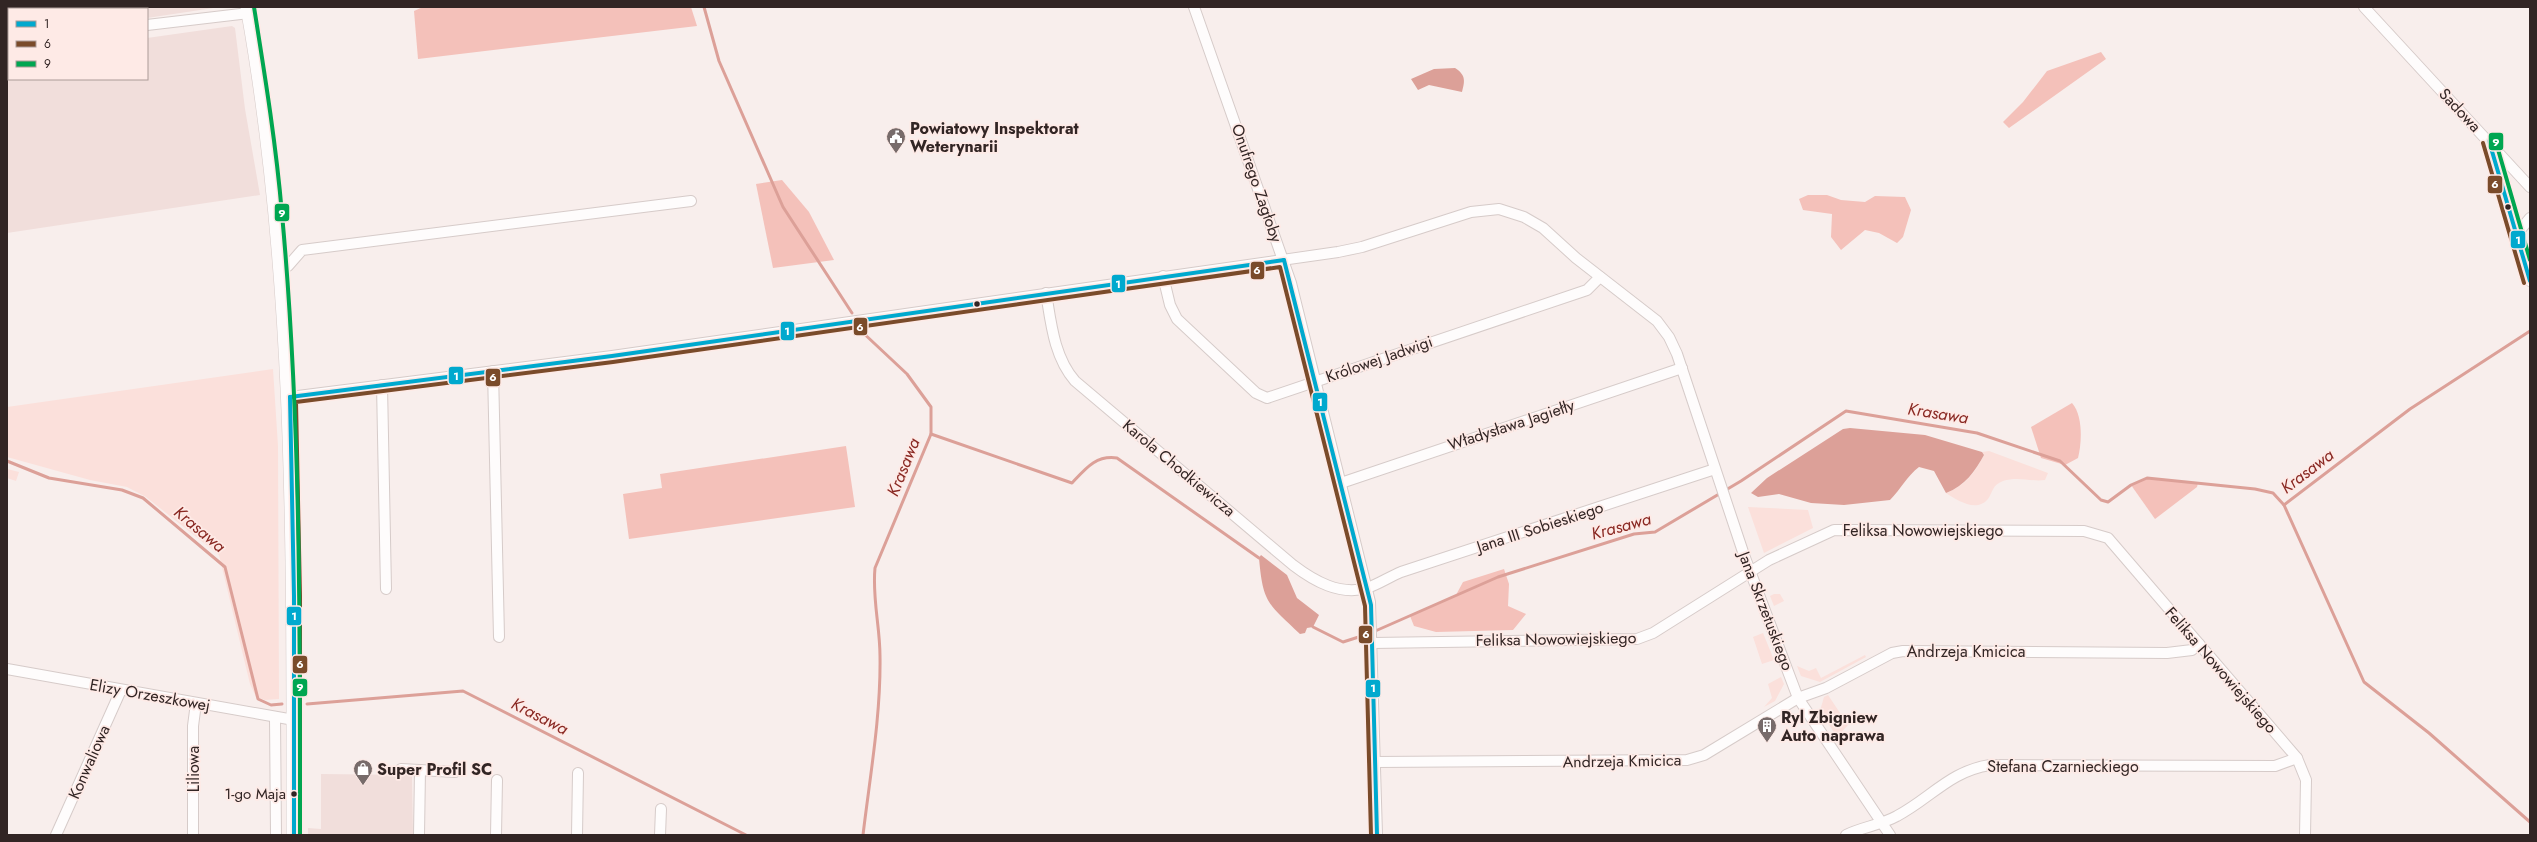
<svg xmlns="http://www.w3.org/2000/svg" width="2537" height="842" font-family="Jost,sans-serif">
<rect width="100%" height="100%" fill="#f8eeec"/>
<!-- built -->
<g fill="#f1dedb">
<path d="M119 7H220L147 18V9H119Z"/>
<path d="M232 26 235 28 245 109 260 195 7 233V56L9 55V79H147V38Z"/>
<path d="M321 774 412 775 413 835H308V828L321 829Z"/>
</g>
<!-- green -->
<g fill="#fbe0db">
<path d="M1235 272 1236 276 1174 284 1181 279Z"/>
<path d="M273 369 278 446 279 699 265 700 256 697 250 684 219 555 146 497 127 487 90 480 7 457V407Z"/>
<path d="M1989 451 2048 473 2045 480C2031 482 2018 476 2003 481 1992 485 1993 492 1988 499 1976 513 1957 500 1946 493 1965 486 1975 472 1984 455L1982 452Z"/>
<path d="M7 469 19 472 16 481 7 478Z"/>
<path d="M1748 507 1808 510 1813 528 1764 553Z"/>
<path d="M1774 594H1780L1784 601 1774 606 1770 596Z"/>
<path d="M1763 633 1774 660 1762 664 1753 637Z"/>
<path d="M1865 655 1866 657 1820 682 1801 676 1797 666 1809 671 1816 668 1821 678Z"/>
<path d="M1781 677 1784 684 1775 701 1764 707 1772 698 1768 684Z"/>
<path d="M1828 695 1848 725 1837 737 1820 711 1824 697Z"/>
</g>
<!-- forest -->
<g fill="#f4c1ba">
<path d="M423 7H691L697 26 418 59 414 11Z"/>
<path d="M2101 52 2106 59 2009 128 2003 122 2023 102 2047 71Z"/>
<path d="M782 180 809 212 834 260 773 268 756 184Z"/>
<path d="M1808 195H1827L1841 200 1865 202 1875 196 1905 197 1911 210 1903 237 1897 243 1879 233 1865 230 1841 250 1831 237 1832 214 1803 210 1799 199Z"/>
<path d="M2072 403C2083 415 2082 443 2078 458L2065 465 2041 458 2031 427Z"/>
<path d="M846 446 855 507 629 539 623 494 662 488 660 474Z"/>
<path d="M2147 478 2198 483 2197 487 2155 519 2131 485Z"/>
<path d="M1504 569 1509 584 1508 606 1526 614 1513 630 1436 632 1414 626 1410 616 1456 595 1463 582Z"/>
</g>
<!-- water -->
<g fill="#dca098">
<path d="M1455 68C1466 75 1465 81 1462 92L1429 85 1418 90 1411 79 1434 69Z"/>
<path d="M1850 428 1925 435 1982 452 1984 455C1975 471 1965 486 1946 493L1934 471 1919 467C1907 476 1901 489 1890 500L1844 505 1811 503 1779 494 1758 497 1751 493 1767 478 1843 429Z"/>
<path d="M1261 555 1287 575 1297 598 1319 615 1313 627 1307 628 1305 633 1300 634C1268 603 1263 604 1259 558Z"/>
</g>
<g fill="none" stroke-linecap="round" stroke-linejoin="round">
<!-- stream -->
<g stroke="#dca098" stroke-width="3">
<path d="M704 7 719 61 783 207 852 313"/>
<path d="M859 329 907 374 931 407V434"/>
<path d="M7 461 49 478 122 490 143 498 225 567 258 699 271 705 282 704"/>
<path d="M2284 505 2410 409 2530 331"/>
<path d="M1313 627 1343 642 1368 634"/>
<path d="M1373 632 1498 577 1634 534 1655 532 1741 481 1846 411 1977 433 2060 461 2101 500 2108 502 2131 485 2147 478 2255 489 2273 493 2284 505 2364 682 2429 733 2530 822"/>
<path d="M307 704 463 691 746 835"/>
<path d="M863 835C870 776 881 715 880 656 880 626 872 598 875 568L931 434 1072 483C1086 468 1096 455 1117 458L1259 558"/>
</g>
<!-- minor casing -->
<g stroke="#d6cbc9" stroke-width="12">
<g id="minor">
<path d="M1194 7 1291 283 1370 602 1377 835"/>
<path d="M2364 7 2530 187"/>
<path d="M147 25 249 13"/>
<path d="M7 43 9 42"/>
<path d="M2490 144 2530 281"/>
<path d="M2516 235 2530 218"/>
<path d="M280 267 288 266 302 250 691 201"/>
<path d="M1163 276 1170 305 1177 319 1256 393 1267 398 1587 290 1600 277"/>
<path d="M1046 293C1051 323 1054 357 1075 381L1293 565C1314 581 1340 596 1367 588 1379 584 1389 577 1401 572L1715 469"/>
<path d="M493 371 499 637"/>
<path d="M382 385 386 589"/>
<path d="M290 397 612 356 1338 252 1362 247 1471 212 1499 209 1524 217 1543 228 1576 258 1657 321 1669 337 1677 354 1744 555 1798 698 1890 835"/>
<path d="M1341 483 1682 368"/>
<path d="M1373 643 1637 639 1653 633 1769 560 1834 530 2084 531 2108 538 2297 758 2306 780 2305 835"/>
<path d="M7 669 294 720"/>
<path d="M275 718 276 835"/>
<path d="M1375 762 1687 760 1704 755 1798 698 1826 688 1892 653 1903 651 2167 653 2192 650 2199 644"/>
<path d="M401 769 455 772"/>
<path d="M56 835 121 690"/>
<path d="M193 835V726L196 703"/>
<path d="M419 835 420 770"/>
<path d="M496 835 497 780"/>
<path d="M577 835 578 773"/>
<path d="M660 835 661 809"/>
<path d="M1846 835C1862 827 1881 825 1897 816 1931 798 1950 771 1990 765L2275 766 2297 758"/>
</g>
</g>
<!-- secondary casing -->
<g stroke="#d6cbc9" stroke-width="16">
<path id="secondary" d="M248 7C297 280 294 558 294 835"/>
</g>
<!-- minor -->
<use href="#minor" stroke="#fefcfc" stroke-width="10"/>
<!-- secondary -->
<use href="#secondary" stroke="#fefcfc" stroke-width="15"/>
<!-- bus-1 casing -->
<g stroke="#feeae6" stroke-width="7">
<g id="bus-1">
<path d="M2489 141 2530 281"/>
<path d="M1284 260 1371 605 1377 835"/>
<path d="M290 397 612 356 1284 260"/>
<path d="M290 397 294 596V835"/>
</g>
</g>
<!-- bus-2 casing -->
<g stroke="#feeae6" stroke-width="7">
<g id="bus-2">
<path d="M2483 143 2524 283"/>
<path d="M300 835V596L296 402 613 362 1280 267 1365 606 1371 835"/>
</g>
</g>
<!-- bus-3 casing -->
<g stroke="#feeae6" stroke-width="7">
<g id="bus-3">
<path d="M254 7C265 76 276 144 282 214 301 420 300 628 300 835"/>
<path d="M2495 139 2530 260"/>
</g>
</g>
<!-- bus-1 -->
<use href="#bus-1" stroke="#00a9ce" stroke-width="4"/>
<!-- bus-2 -->
<use href="#bus-2" stroke="#7a4b2a" stroke-width="4"/>
<!-- bus-3 -->
<use href="#bus-3" stroke="#00a651" stroke-width="4"/>
</g>
<!-- icons -->
<defs>
<g id="civic-pin" transform="scale(1)"><path d="M0 17L-7.5 6A9.5 9.5 0 1 1 7.5 6Z" fill="#776b6a" stroke="#feeae6"/><path d="M-.6-6.5H3V-4.5H.6V-3L4-1V1h2V6H-6V1h2V-1L-.6-3ZM-1.2 2.5V6h2.4V2.5Z" fill="#fff"/></g>
<g id="building-pin" transform="scale(1)"><path d="M0 17L-7.5 6A9.5 9.5 0 1 1 7.5 6Z" fill="#776b6a" stroke="#feeae6"/><path d="M-4-6H4V6H1V3H-1V6H-4ZM-2.5-4.3h1.7v1.8h-1.7ZM.8-4.3h1.7v1.8H.8ZM-2.5-1h1.7V.8h-1.7ZM.8-1h1.7V.8H.8Z" fill="#fff"/></g>
<g id="shop-pin" transform="scale(1)"><path d="M0 17L-7.5 6A9.5 9.5 0 1 1 7.5 6Z" fill="#776b6a" stroke="#feeae6"/><path d="M-5-2.5h2.3a2.7 3.5 0 0 1 5.4 0H5L5.5 6h-11ZM-1.5-2.5h3a1.5 2.3 0 0 0-3 0Z" fill="#fff"/></g>
</defs>
<g fill-rule="evenodd">
<use href="#civic-pin" x="896" y="137"/>
<use href="#building-pin" x="1767" y="726"/>
<use href="#shop-pin" x="363" y="769"/>
</g>
<!-- markers -->
<g fill="#322524" stroke="#feeae6" stroke-width="1.5">
<circle cx="2508" cy="207" r="3.5"/>
<circle cx="977" cy="304" r="3.5"/>
<circle cx="294" cy="794" r="3.5"/>
</g>
<g text-anchor="middle" dominant-baseline="central" stroke-width="3.5" stroke-linejoin="round" paint-order="stroke">
<!-- bus labels -->
<g font-size="15" fill="#322524" stroke="#feeae6" text-anchor="end">
<text x="286" y="794">1-go Maja</text>
</g>
<!-- street labels -->
<g font-size="16" fill="#322524" stroke="#feeae6">
<text transform="translate(2460 110) rotate(47)">Sadowa</text>
<text transform="translate(1257 183) rotate(71)">Onufrego Zagłoby</text>
<text transform="translate(1379 359) rotate(-19)">Królowej Jadwigi</text>
<text transform="translate(1511 425) rotate(-18)">Władysława Jagiełły</text>
<text transform="translate(1179 468) rotate(40)">Karola Chodkiewicza</text>
<text transform="translate(1540 527) rotate(-18)">Jana III Sobieskiego</text>
<text x="1923" y="530">Feliksa Nowowiejskiego</text>
<text transform="translate(1766 611) rotate(69)">Jana Skrzetuskiego</text>
<text transform="translate(1556 639) rotate(-1)">Feliksa Nowowiejskiego</text>
<text x="1966" y="651">Andrzeja Kmicica</text>
<text transform="translate(2221 670) rotate(49)">Feliksa Nowowiejskiego</text>
<text transform="translate(150 695) rotate(10)">Elizy Orzeszkowej</text>
<text transform="translate(1622 761) rotate(-1)">Andrzeja Kmicica</text>
<text transform="translate(89 762) rotate(-66)">Konwaliowa</text>
<text x="2063" y="766">Stefana Czarnieckiego</text>
<text transform="translate(193 769) rotate(-90)">Liliowa</text>
</g>
<!-- poi labels -->
<g font-size="16" font-weight="bold" fill="#322524" stroke="#feeae6" text-anchor="start">
<text x="910" y="128">Powiatowy Inspektorat<tspan x="910" dy="18">Weterynarii</tspan></text>
<text x="1781" y="717">Ryl Zbigniew<tspan x="1781" dy="18">Auto naprawa</tspan></text>
<text x="377" y="769">Super Profil SC</text>
</g>
<!-- water labels -->
<g font-size="17" font-style="italic" fill="#892822" stroke="#feeae6">
<text transform="translate(1938 413) rotate(9)">Krasawa</text>
<text transform="translate(903 467) rotate(-68)">Krasawa</text>
<text transform="translate(2307 471) rotate(-37)">Krasawa</text>
<text transform="translate(1621 526) rotate(-15)">Krasawa</text>
<text transform="translate(200 529) rotate(40)">Krasawa</text>
<text transform="translate(540 716) rotate(27)">Krasawa</text>
</g>
</g>
<g stroke="#feeae6" stroke-width="1.5">
<rect x="2488" y="132" width="16" height="19" rx="4" fill="#00a651"/>
<rect x="2487" y="175" width="16" height="19" rx="4" fill="#7a4b2a"/>
<rect x="274" y="203" width="16" height="19" rx="4" fill="#00a651"/>
<rect x="2510" y="230" width="16" height="19" rx="4" fill="#00a9ce"/>
<rect x="1250" y="261" width="15" height="19" rx="4" fill="#7a4b2a"/>
<rect x="1111" y="274" width="15" height="19" rx="4" fill="#00a9ce"/>
<rect x="853" y="317" width="15" height="19" rx="4" fill="#7a4b2a"/>
<rect x="780" y="321" width="15" height="20" rx="4" fill="#00a9ce"/>
<rect x="448" y="366" width="16" height="19" rx="4" fill="#00a9ce"/>
<rect x="485" y="368" width="16" height="19" rx="4" fill="#7a4b2a"/>
<rect x="1312" y="392" width="16" height="20" rx="4" fill="#00a9ce"/>
<rect x="286" y="606" width="16" height="20" rx="4" fill="#00a9ce"/>
<rect x="1358" y="625" width="15" height="19" rx="4" fill="#7a4b2a"/>
<rect x="292" y="655" width="16" height="19" rx="4" fill="#7a4b2a"/>
<rect x="292" y="678" width="16" height="19" rx="4" fill="#00a651"/>
<rect x="1365" y="679" width="16" height="19" rx="4" fill="#00a9ce"/>
</g>
<g font-size="11" text-anchor="middle" font-weight="bold" fill="#fff">
<text x="2496" y="146">9</text>
<text x="2495" y="188">6</text>
<text x="282" y="217">9</text>
<text x="2518" y="244">1</text>
<text x="1257" y="274">6</text>
<text x="1118" y="288">1</text>
<text x="860" y="331">6</text>
<text x="787" y="335">1</text>
<text x="456" y="380">1</text>
<text x="493" y="381">6</text>
<text x="1320" y="406">1</text>
<text x="294" y="620">1</text>
<text x="1366" y="638">6</text>
<text x="300" y="668">6</text>
<text x="300" y="691">9</text>
<text x="1373" y="692">1</text>
</g>
<!-- border -->
<rect width="2537" height="842" fill="none" stroke="#322524" stroke-width="16"/>
<!-- legend -->
<rect x="8" y="8" width="140" height="72" fill="#feeae6" stroke="#ac9b98"/>
<rect x="16" y="21" width="20" height="6" fill="#00a9ce" stroke="#ac9b98"/>
<text x="44" y="28" font-size="12" fill="#322524">1</text>
<rect x="16" y="41" width="20" height="6" fill="#7a4b2a" stroke="#ac9b98"/>
<text x="44" y="48" font-size="12" fill="#322524">6</text>
<rect x="16" y="61" width="20" height="6" fill="#00a651" stroke="#ac9b98"/>
<text x="44" y="68" font-size="12" fill="#322524">9</text>
</svg>
